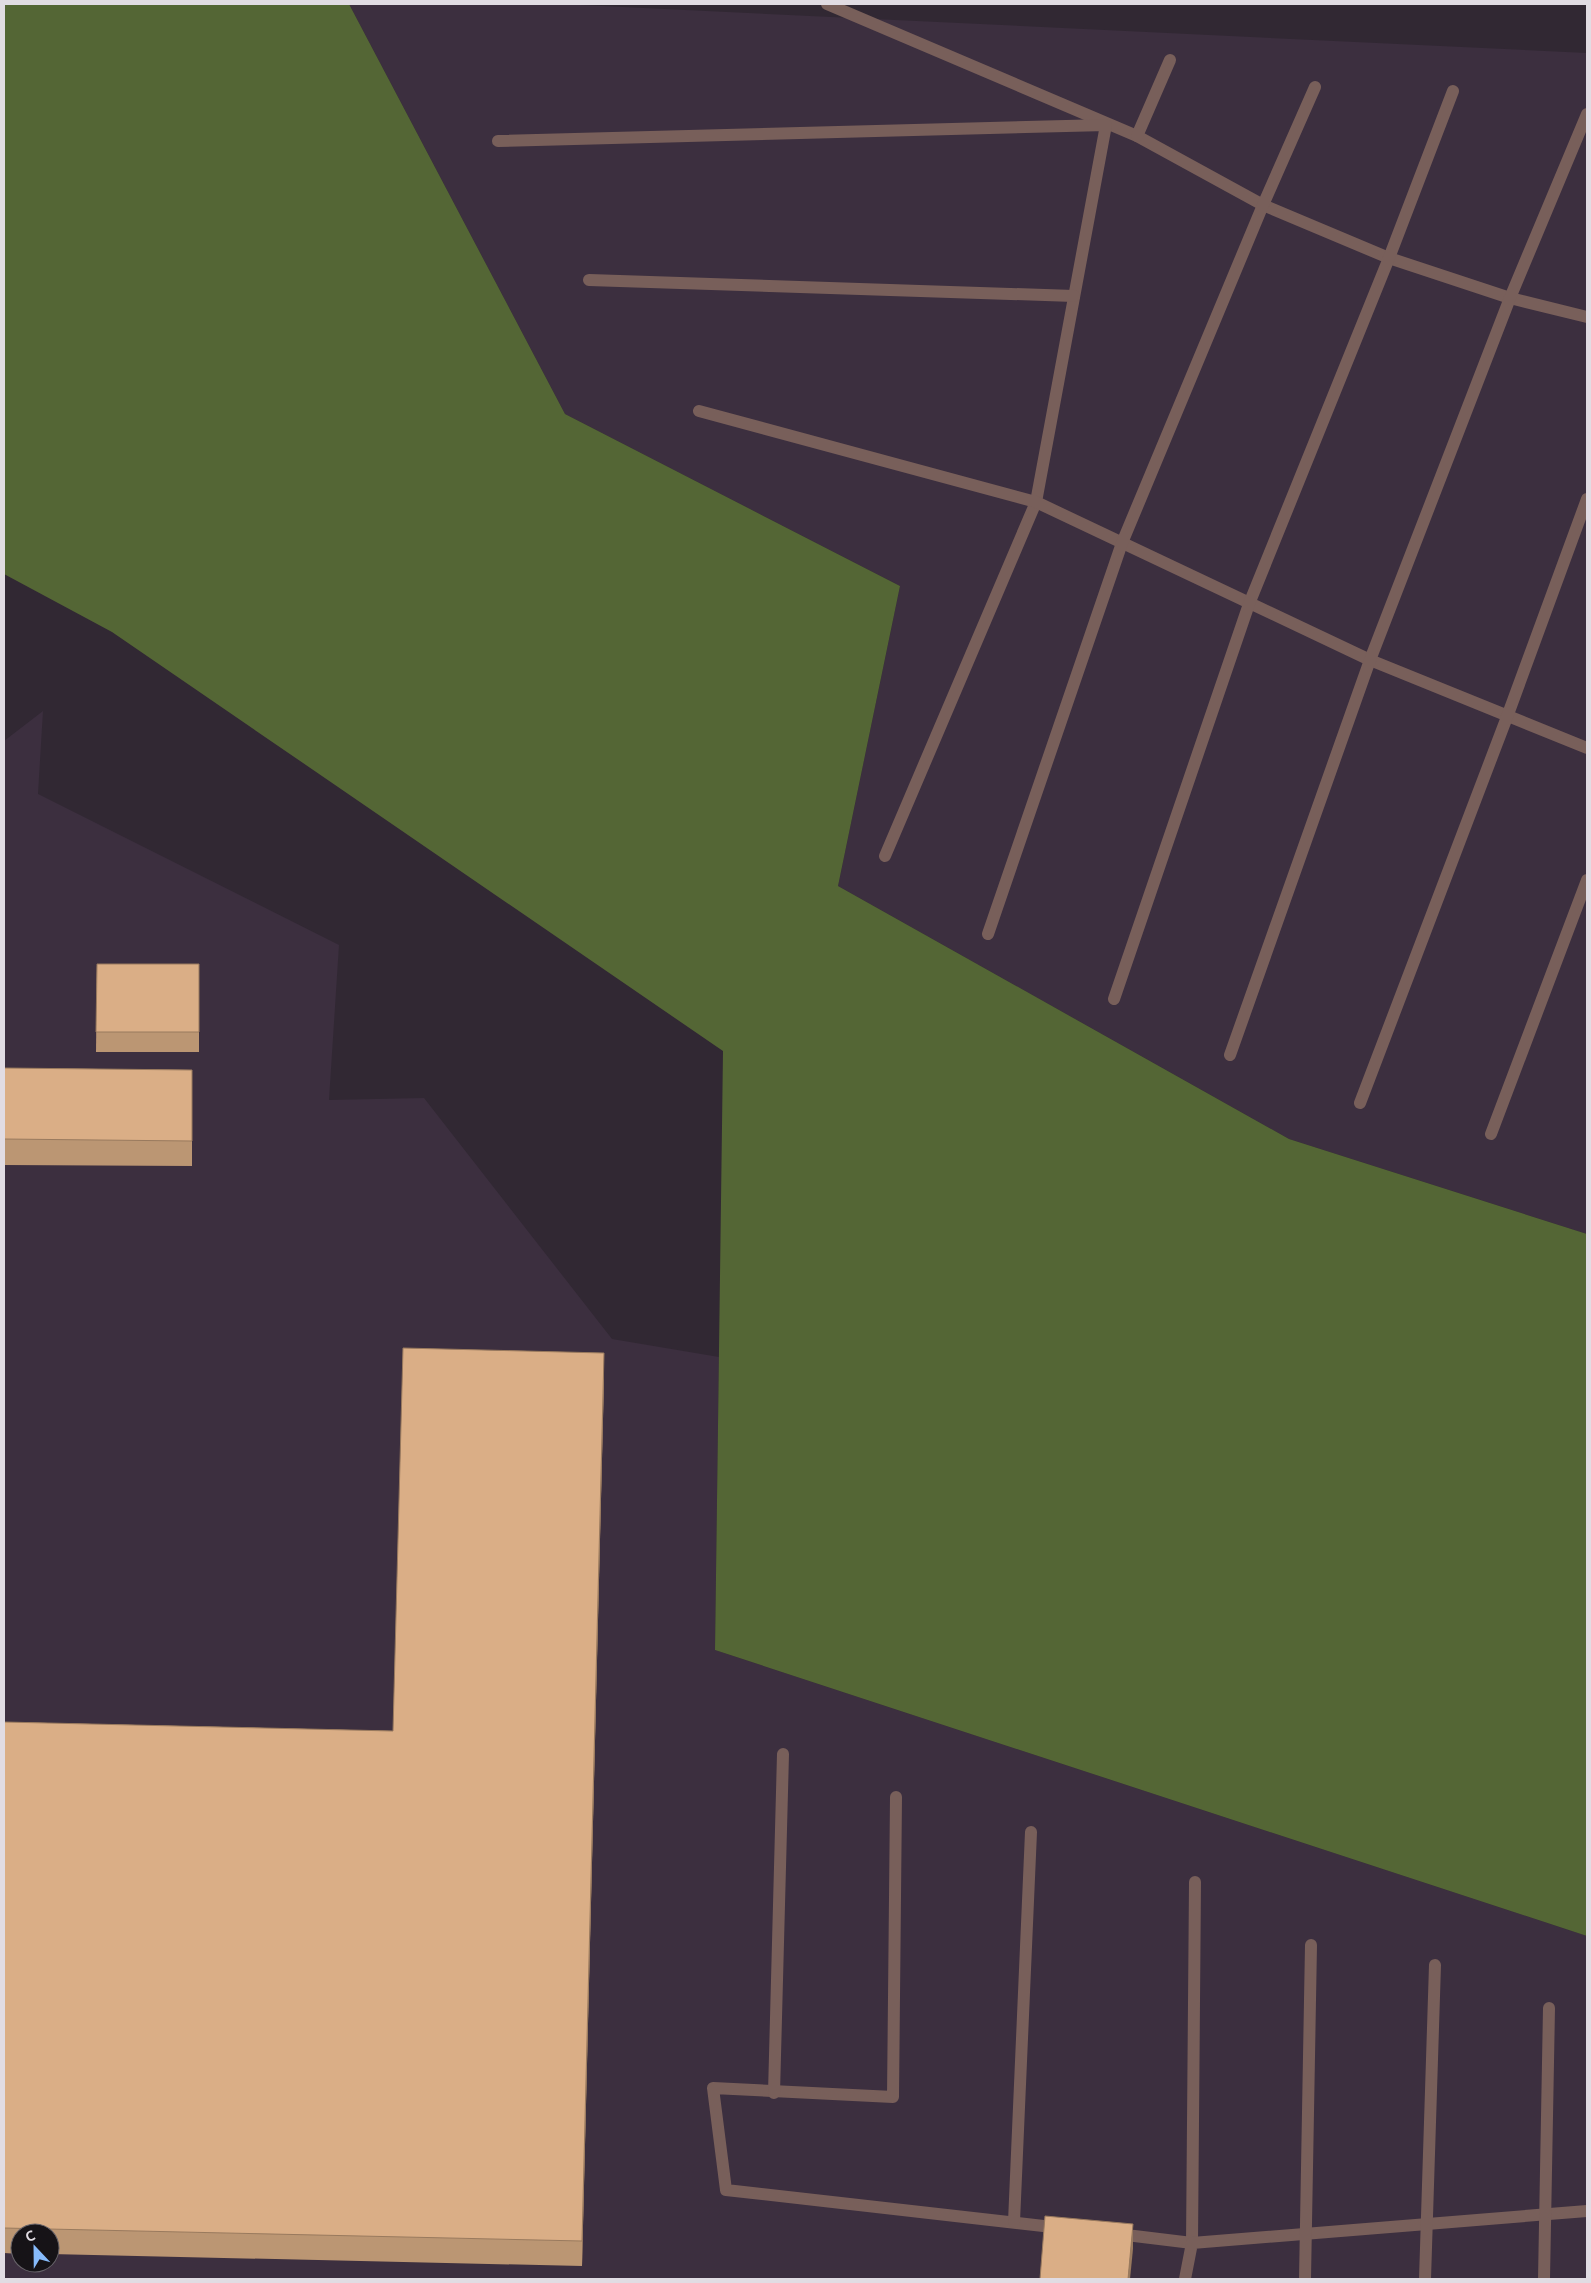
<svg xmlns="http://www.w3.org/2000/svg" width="1591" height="2283" font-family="Ubuntu,sans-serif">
<rect width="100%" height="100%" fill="#312833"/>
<!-- built -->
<g fill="#3c2f3f" fill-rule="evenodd">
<path d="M349 4H560L1587 53V1234L1289 1139 838 886 900 586 565 414Z"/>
<path d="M43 711 38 794 339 945 329 1100 424 1098 612 1339 719 1357 715 1650 1587 1936V2279H4V741ZM20 2233H50V2263H20Z"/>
</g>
<!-- forest -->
<path fill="#546635" d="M4 4H349L565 414 900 586 838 886 1289 1139 1587 1234V1936L715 1650 723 1051 112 632 4 574Z"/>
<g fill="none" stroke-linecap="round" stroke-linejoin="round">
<!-- service -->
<g stroke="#785f5a" stroke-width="12">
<path d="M827 4 1137 136 1263 205 1389 258 1510 298 1587 317"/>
<path d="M1137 136 1170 60"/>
<path d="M498 141 1106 125 1036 502 885 856"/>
<path d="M589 280 1074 296"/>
<path d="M699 411 1036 502 1370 660 1587 748"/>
<path d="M988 934 1122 543 1263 205 1315 87"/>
<path d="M1114 999 1249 604 1389 258 1453 91"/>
<path d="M1230 1055 1370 660 1510 298 1587 114"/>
<path d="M1360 1103 1507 717 1587 499"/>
<path d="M1491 1134 1587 880"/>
<path d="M896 1797 893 2097 713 2088 726 2190 1061 2228"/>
<path d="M774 2093 783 1754"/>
<path d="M1014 2222 1031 1832"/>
<path d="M1118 2234 1192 2243 1195 1882"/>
<path d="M1185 2279 1192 2243 1587 2211"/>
<path d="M1305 2279 1311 1945"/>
<path d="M1425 2279 1435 1965"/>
<path d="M1544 2279 1549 2008"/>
</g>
</g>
<!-- wall -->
<g fill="#bb9673">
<path d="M97 964H199V1052H96Z"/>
<path d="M4 1068 192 1070V1166L4 1165Z"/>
<path d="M604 1378 582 2266 50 2254V2233H20V2254L4 2253V1722L393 1731Z"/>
</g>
<!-- shaded-wall -->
<g fill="#997a5e">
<path d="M604 1353V1378L582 2266V2241Z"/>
<path d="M1133 2224V2249L1130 2279H1128Z"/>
</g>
<!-- building -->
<g fill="#daae86" stroke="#997a5e">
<path d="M97 964H199V1032H96Z"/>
<path d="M4 1068 192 1070V1141L4 1139Z"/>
<path d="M403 1348 604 1353 582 2241 4 2228V1722L393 1731Z"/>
<path d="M1045 2216 1133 2224 1128 2279H1040Z"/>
</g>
<!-- border -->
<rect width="1591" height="2283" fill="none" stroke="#e1dce3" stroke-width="10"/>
<!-- north arrow -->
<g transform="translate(35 2248) rotate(338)"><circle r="24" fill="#161317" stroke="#676369"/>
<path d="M0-4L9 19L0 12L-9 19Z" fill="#87bbfc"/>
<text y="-8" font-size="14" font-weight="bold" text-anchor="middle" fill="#e1dce3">С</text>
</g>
</svg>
